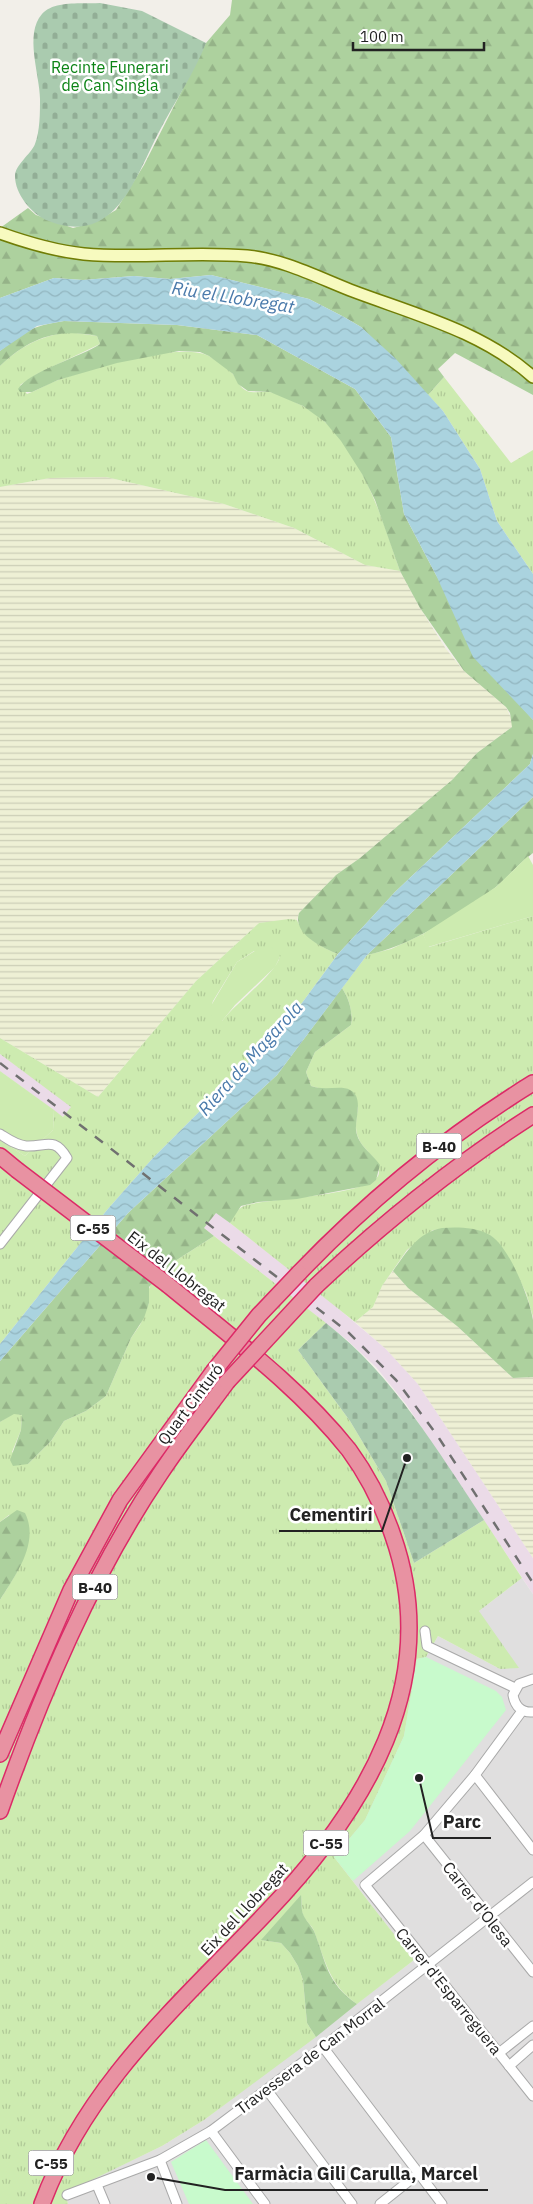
<svg xmlns="http://www.w3.org/2000/svg" width="533" height="2204" font-family="'IBM Plex Sans',sans-serif">
<defs>
<pattern id="farmland-rules" width="6" height="5" patternUnits="userSpaceOnUse" patternTransform="scale(1.25)"><rect width="6" height="5" fill="#eef0d5"/><path d="M0 2.5h6" fill="none" stroke="#ccceb7"/></pattern>
<pattern id="grass-tufts" width="24" height="20" patternUnits="userSpaceOnUse" patternTransform="scale(1.25)"><rect width="24" height="20" fill="#cdebb0"/><path d="M3 7l-1-3M5 7V3M7 7l1-3M15 17l-1-3M17 17v-4M19 17l1-3" fill="none" stroke="#b0c997"/></pattern>
<pattern id="forest-firs" width="22" height="20" patternUnits="userSpaceOnUse" patternTransform="scale(1.25)"><rect width="22" height="20" fill="#add19e"/><path d="M5 1l3.5 6h-7zM16 11l3.5 6h-7z" fill="#95b388"/></pattern>
<pattern id="cemetery-stones" width="16" height="16" patternUnits="userSpaceOnUse" patternTransform="scale(1.25)"><rect width="16" height="16" fill="#aacbaf"/><path d="M2 7V4a2 2 0 0 1 4 0v3zM10 15v-3a2 2 0 0 1 4 0v3z" fill="#92ae96"/></pattern>
<pattern id="water-waves" width="16" height="10" patternUnits="userSpaceOnUse" patternTransform="scale(1.25)"><rect width="16" height="10" fill="#aad3df"/><path d="M0 5q4-4 8 0t8 0" fill="none" stroke="#92b5bf"/></pattern>
</defs>
<rect width="100%" height="100%" fill="#f2efe9"/>
<!-- residential -->
<path fill="#e0dfdf" d="M522 1578 533 1594V2204H68L64 2193 162 2146 204 2120 414 1960 334 1857 417 1659 426 1657 438 1636 500 1669 479 1611Z"/>
<!-- railway -->
<g fill="#ebdbe8">
<path d="M0 1054 72 1106 63 1117 0 1071Z"/>
<path d="M216 1212 327 1299 386 1349 418 1384 533 1558V1594L406 1404 376 1367 346 1339 204 1228Z"/>
</g>
<!-- farmland -->
<g fill="url(#farmland-rules)">
<path d="M106 477 224 504 294 528 365 565 400 571 420 608 446 649 464 671 506 707 512 720V727L477 753 452 780 360 858 336 875 299 913 297 920 259 923 196 981 98 1097 0 1038V487L50 478Z"/>
<path d="M393 1271 408 1288 457 1326 513 1378 533 1377V1558L418 1384 386 1349 355 1322 373 1307 382 1286Z"/>
</g>
<!-- grass -->
<g fill="url(#grass-tufts)" fill-rule="evenodd">
<path d="M69 332 97 336 100 344 37 374 20 385 27 394C38 390 47 384 58 380 91 369 178 341 209 356 216 360 227 368 233 374 238 381 239 387 247 391 255 394 262 391 270 392 280 394 292 401 301 405 357 434 381 515 400 571L365 565 294 528 224 504 106 477 50 478 0 487V366C21 346 40 336 69 332Z"/>
<path d="M444 377 511 463 533 450V574L497 521 480 469 443 411 428 395Z"/>
<path d="M533 916V1317L526 1293 514 1268 495 1240 491 1236 464 1228 433 1230 407 1250 382 1286 373 1307 355 1322 230 1223C233 1217 238 1208 244 1206 264 1198 380 1196 379 1172 379 1157 363 1151 358 1137 354 1128 357 1117 358 1107L340 1088 326 1090 311 1086 306 1072 315 1052 351 1025C353 1011 349 999 342 988L367 955 391 949 423 934 429 947Z"/>
<path d="M289 919 297 920C304 938 321 947 338 954L285 1026 152 1159 107 1210 0 1344V1140L25 1156 53 1130 54 1110 63 1117 71 1107 0 1054V1038L98 1097 196 981 259 923ZM254 951 280 957C274 975 236 1003 222 1021L212 1004 213 1001 237 962Z"/>
<path d="M214 1236 326 1323 298 1350 350 1421 386 1481 414 1563 484 1520 522 1578 479 1611 519 1668 500 1669 438 1636 426 1657 417 1659 404 1736 365 1820 334 1857 414 1960 357 2004C329 1985 325 1960 314 1931 312 1925 305 1921 303 1915 301 1910 302 1901 301 1896L262 1940 281 1943 290 1953 298 1966 303 1980 307 2023 316 2037 204 2120 162 2146 65 2193 68 2204H0V1600C15 1576 28 1558 29 1529L9 1515 0 1522V1422L14 1413 22 1415 21 1430 12 1452 28 1464 51 1441 64 1421 86 1411 106 1396 131 1338 140 1325 149 1303 148 1291 153 1280 172 1263Z"/>
</g>
<!-- forest -->
<g fill="url(#forest-firs)">
<path d="M232 0H533V395L455 353 438 369 444 377 428 395 361 327 344 317 309 299 211 275 170 279 134 276 83 280 54 278 0 298V228L28 208 36 215 73 228 95 222 116 210 144 165 206 43 230 15Z"/>
<path d="M64 321 177 325 257 335 355 389 391 437 404 514 436 575 512 696 533 720V754L530 764 395 892 338 954C323 948 292 934 299 913L336 875 360 858 452 780 477 753 512 727 510 713 506 707 464 671 420 608 400 571 375 500 362 474 341 441 325 422 303 406 270 392 248 391 238 384 233 374 209 356 200 352 179 351 117 363 58 380 32 392H20L18 389C29 371 81 357 100 344L97 336C56 328 30 338 0 366V351C25 331 31 326 64 321Z"/>
<path d="M533 797V853C519 863 509 876 496 887 465 912 406 948 367 955Z"/>
<path d="M342 988C349 999 353 1011 351 1025L315 1052 306 1072 311 1086C324 1091 342 1085 350 1090 364 1097 355 1118 356 1130 358 1146 372 1153 380 1165L376 1180 370 1185 297 1199 258 1202 241 1206 230 1223 216 1213 204 1228 214 1236 172 1263 149 1287V1303L144 1318 131 1338 106 1396 86 1411 64 1421 51 1441 28 1464 13 1466 10 1460 21 1430 22 1415 14 1414 0 1422V1361L128 1213 277 1075Z"/>
<path d="M442 1228C456 1227 475 1227 488 1234 508 1243 530 1299 533 1320 533 1338 533 1358 533 1377L513 1378 457 1326 408 1288 393 1271C406 1253 418 1232 442 1228Z"/>
<path d="M17 1510 25 1513C40 1543 15 1576 0 1600V1522Z"/>
<path d="M301 1895C302 1901 301 1909 303 1914 305 1920 311 1925 314 1931 326 1961 326 1983 357 2004L316 2037 307 2023 303 1980 298 1966 290 1953 281 1943 261 1940Z"/>
</g>
<!-- cemetery -->
<g fill="url(#cemetery-stones)">
<path d="M100 3 142 11 206 43C194 74 175 101 160 130 135 177 116 249 46 220 31 213 15 194 15 176 15 165 31 154 35 144 40 131 40 113 40 99 40 75 24 34 42 14 54 0 82 4 100 3Z"/>
<path d="M326 1323C394 1376 437 1450 484 1520L414 1563 386 1481 350 1421 298 1350Z"/>
</g>
<!-- park -->
<g fill="#c8facc">
<path d="M426 1657 496 1691 502 1697 506 1710 410 1831 353 1881 334 1857 365 1820 404 1736 417 1659Z"/>
<path d="M206 2140 253 2204H189L171 2162Z"/>
</g>
<!-- garden -->
<g fill="#cdebb0">
<path d="M528 856 533 865V916L428 947 423 934 496 887Z"/>
<path d="M270 946 279 953 280 957 275 967 235 1005 222 1021H215L211 1015 212 1004 237 962 258 949Z"/>
<path d="M0 1071 54 1110 53 1130 25 1156 0 1140Z"/>
</g>
<!-- water -->
<g fill="url(#water-waves)">
<path d="M211 275 309 299 344 317 361 327 396 359 443 411 480 469 497 521 533 574V720L473 657 436 575 404 514 391 437 355 389 257 335 177 325 64 321 37 326 0 351V298L54 278 83 280 134 276 170 279Z"/>
<path d="M533 754V797L367 955 277 1075 128 1213 0 1361V1344L107 1210 152 1159 285 1026 338 954 395 892 530 764Z"/>
</g>
<g fill="none" stroke-linecap="round" stroke-linejoin="round">
<!-- street casing -->
<g stroke="#a9a9a9" stroke-width="11">
<g id="street">
<path d="M0 1134C8 1139 16 1145 26 1146 46 1147 54 1136 67 1158L0 1244"/>
<path d="M425 1631 427 1646 515 1688"/>
<path d="M533 1679 519 1684 513 1695C515 1707 522 1713 533 1712"/>
<path d="M522 1711 475 1775 424 1835 365 1885 533 2096"/>
<path d="M475 1775 533 1850"/>
<path d="M424 1835 533 1972"/>
<path d="M323 2047 442 2204"/>
<path d="M499 2053 533 2026"/>
<path d="M509 2066 533 2045"/>
<path d="M267 2090 352 2204"/>
<path d="M211 2131 265 2204"/>
<path d="M160 2160 177 2204"/>
<path d="M97 2185 105 2204"/>
<path d="M67 2195 160 2160 211 2131 323 2047 533 1882"/>
<path d="M380 2204 419 2173"/>
</g>
</g>
<!-- secondary casing -->
<g stroke="#707d05" stroke-width="14">
<path id="secondary" d="M0 233C28 243 55 251 84 254 138 259 193 251 247 256 282 259 317 277 350 290 413 314 482 331 533 377"/>
</g>
<!-- highway casing -->
<g stroke="#dc2a67" stroke-width="18">
<g id="highway">
<path d="M0 1156 17 1170"/>
<path d="M299 1273C369 1200 447 1136 533 1083"/>
<path d="M316 1286C384 1222 455 1165 533 1115"/>
<path d="M0 1754 71 1590 120 1500 213 1372"/>
<path d="M0 1811C41 1695 91 1576 160 1474 181 1442 205 1412 227 1382"/>
<path d="M42 2204C87 2083 180 2004 266 1913 365 1810 444 1682 393 1536 383 1506 368 1476 349 1450 298 1386 231 1337 168 1285"/>
</g>
</g>
<!-- street -->
<use href="#street" stroke="#fff" stroke-width="9"/>
<!-- secondary -->
<use href="#secondary" stroke="#f7fabf" stroke-width="11"/>
<!-- highway -->
<use href="#highway" stroke="#e892a2" stroke-width="15"/>
<!-- rail -->
<path stroke="#707070" stroke-width="2.5" stroke-dasharray="10 10" stroke-linecap="butt" d="M0 1063 348 1332 396 1380 437 1435 533 1583"/>
<!-- highway-bridge casing -->
<g stroke="#dc2a67" stroke-width="18" stroke-linecap="butt">
<g id="highway-bridge">
<path d="M17 1170 168 1285"/>
<path d="M213 1372 259 1315 299 1273"/>
<path d="M227 1382 316 1286"/>
</g>
</g>
<!-- highway-bridge -->
<use href="#highway-bridge" stroke="#e892a2" stroke-width="15"/>
</g>
<g text-anchor="middle" dominant-baseline="central" stroke-width="5" stroke-linejoin="round" paint-order="stroke">
<!-- shield labels -->
<g fill="#fff" stroke="#646464" stroke-width="1">
<rect x="416.5" y="1133.5" width="45" height="25" rx="4"/>
<rect x="70.5" y="1215.5" width="45" height="25" rx="4"/>
<rect x="72.5" y="1574.5" width="45" height="25" rx="4"/>
<rect x="303.5" y="1830.5" width="45" height="25" rx="4"/>
<rect x="28.5" y="2150.5" width="45" height="25" rx="4"/>
</g>
<g font-size="15" font-weight="bold" fill="#222">
<text x="439" y="1146">B-40</text>
<text x="93" y="1228">C-55</text>
<text x="95" y="1587">B-40</text>
<text x="326" y="1843">C-55</text>
<text x="51" y="2163">C-55</text>
</g>
<!-- park labels -->
<g font-size="16" fill="#0c8416" stroke="#fff">
<text x="110" y="67">Recinte Funerari<tspan x="110" dy="18">de Can Singla</tspan></text>
</g>
<!-- street labels -->
<g font-size="16" fill="#222" stroke="#fff">
<text transform="translate(177 1271) rotate(38)">Eix del Llobregat</text>
<text transform="translate(190 1404) rotate(-53)">Quart Cinturó</text>
<text transform="translate(478 1904) rotate(52)">Carrer d'Olesa</text>
<text transform="translate(244 1909) rotate(-47)">Eix del Llobregat</text>
<text transform="translate(449 1991) rotate(51)">Carrer d'Esparreguera</text>
<text transform="translate(310 2056) rotate(-37)">Travessera de Can Morral</text>
</g>
<!-- water labels -->
<g font-size="18" font-style="italic" fill="#4a7aab" stroke="#fff">
<text transform="translate(233 297) rotate(9)">Riu el Llobregat</text>
<text transform="translate(250 1058) rotate(-48)">Riera de Magarola</text>
</g>
</g>
<!-- callouts -->
<path fill="none" stroke="#222" stroke-width="2" d="M407 1458L382 1531H279M419 1778L433 1838H491M151 2177L225 2190H488"/>
<g fill="#222" stroke="#fff" stroke-width="2">
<circle cx="407" cy="1458" r="5"/>
<circle cx="419" cy="1778" r="5"/>
<circle cx="151" cy="2177" r="5"/>
</g>
<g font-size="18" text-anchor="middle" font-weight="bold" fill="#222" stroke="#fff" stroke-width="5" stroke-linejoin="round" paint-order="stroke">
<text x="331" y="1521">Cementiri</text>
<text x="462" y="1828">Parc</text>
<text x="356" y="2180">Farmàcia Gili Carulla, Marcel</text>
</g>
<!-- scale -->
<path d="M353 42v8h131v-8" fill="none" stroke="#222222" stroke-width="2.5"/>
<text x="360" y="42" font-size="15" fill="#222222" stroke="#ffffff" stroke-width="4" paint-order="stroke">100 m</text>
</svg>
